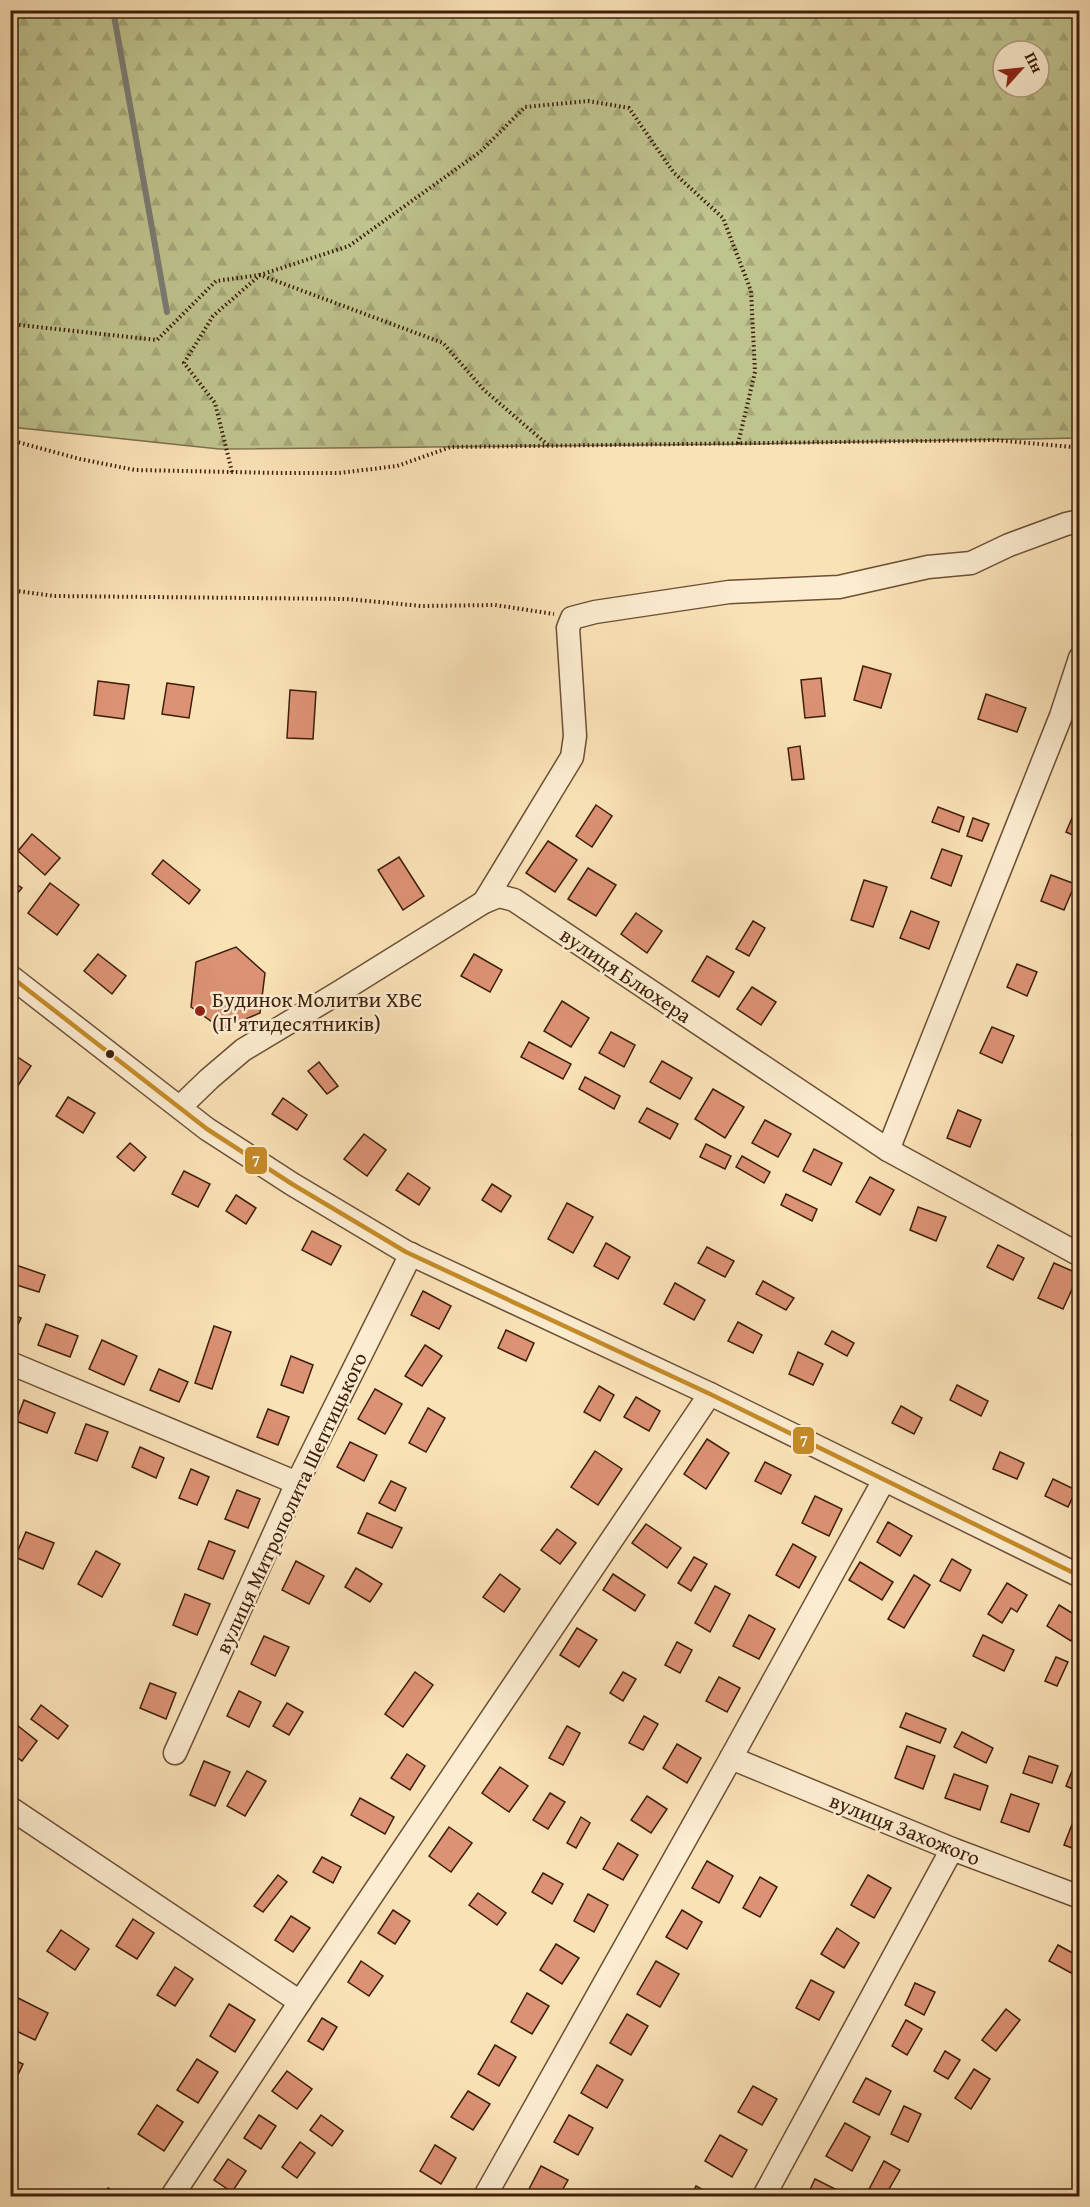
<svg xmlns="http://www.w3.org/2000/svg" width="1090" height="2207" font-family="'Gentium Book Plus',serif">
<defs>
<pattern id="forest-firs" width="22" height="20" patternUnits="userSpaceOnUse" patternTransform="scale(1.5)"><rect width="22" height="20" fill="#bfc38e"/><path d="M5 1l3.5 6h-7zM16 11l3.5 6h-7z" fill="#a5a779"/></pattern>
</defs>
<rect width="100%" height="100%" fill="#fae2b7"/>
<filter id="stains"><feTurbulence type="fractalNoise" baseFrequency=".00333" numOctaves="4"/><feColorMatrix values="0 0 0 0 .2 0 0 0 0 .09 0 0 0 0 .02 0 0 0 .5 -.17"/></filter>
<radialGradient id="worn" r=".72"><stop offset=".6" stop-color="#630" stop-opacity="0"/><stop offset="1" stop-color="#630" stop-opacity=".3"/></radialGradient>
<!-- forest -->
<path fill="url(#forest-firs)" stroke="#7e704c" stroke-width="1.5" fill-rule="evenodd" d="M11 10 1079 11V438L753 444 219 449 11 427ZM1003 51H1039V87H1003Z"/>
<g fill="none" stroke-linecap="round" stroke-linejoin="round">
<!-- stream -->
<path stroke="#7b7c74" stroke-width="6" d="M113 10 167 312"/>
</g>
<!-- building -->
<g fill="#dc9274" stroke="#3d1e0a" stroke-width="1.5">
<path d="M863 666 891 674 881 708 854 700Z"/>
<path d="M821 678 825 716 805 718 801 680Z"/>
<path d="M98 681 129 685 124 719 94 715Z"/>
<path d="M167 683 194 687 189 718 162 714Z"/>
<path d="M290 690 316 692 313 739 287 738Z"/>
<path d="M986 694 1026 708 1017 732 978 719Z"/>
<path d="M800 746 804 779 792 780 788 748Z"/>
<path d="M1078 804H1080V838L1066 832Z"/>
<path d="M596 805 612 816 592 847 576 836Z"/>
<path d="M938 807 964 817 959 832 932 822Z"/>
<path d="M973 818 989 824 982 841 967 836Z"/>
<path d="M32 834 60 858 45 875 18 851Z"/>
<path d="M548 841 577 860 555 892 526 873Z"/>
<path d="M942 849 962 856 951 886 931 878Z"/>
<path d="M399 857 424 896 403 910 378 870Z"/>
<path d="M163 860 200 890 189 904 152 874Z"/>
<path d="M588 868 616 885 596 916 568 899Z"/>
<path d="M1051 875 1075 884 1064 910 1041 901Z"/>
<path d="M10 880 22 888 10 902Z"/>
<path d="M864 880 887 887 873 927 851 920Z"/>
<path d="M50 883 79 905 57 935 28 913Z"/>
<path d="M911 911 939 922 929 949 900 938Z"/>
<path d="M636 913 662 931 647 953 621 934Z"/>
<path d="M753 921 765 928 749 956 736 949Z"/>
<path d="M236 947 265 973 260 1013 222 1029 191 1007 196 962Z"/>
<path d="M98 954 126 976 112 994 84 971Z"/>
<path d="M474 954 502 970 490 992 461 976Z"/>
<path d="M707 956 734 972 719 997 692 981Z"/>
<path d="M1017 964 1037 972 1027 996 1007 987Z"/>
<path d="M752 987 776 1002 761 1025 737 1009Z"/>
<path d="M562 1001 589 1018 571 1047 544 1031Z"/>
<path d="M992 1027 1014 1036 1002 1063 980 1053Z"/>
<path d="M611 1032 635 1045 624 1067 599 1053Z"/>
<path d="M529 1042 571 1064 563 1079 521 1057Z"/>
<path d="M10 1052 31 1066 17 1087 10 1083Z"/>
<path d="M662 1061 692 1078 680 1099 650 1082Z"/>
<path d="M319 1062 338 1086 327 1094 308 1071Z"/>
<path d="M585 1077 620 1096 614 1109 579 1089Z"/>
<path d="M713 1089 744 1107 725 1138 695 1119Z"/>
<path d="M68 1097 95 1113 83 1133 56 1116Z"/>
<path d="M283 1098 307 1115 297 1130 272 1114Z"/>
<path d="M647 1108 678 1124 670 1139 639 1122Z"/>
<path d="M958 1110 981 1120 970 1147 947 1138Z"/>
<path d="M1080 1116V1139L1072 1135Z"/>
<path d="M765 1120 791 1134 778 1157 752 1143Z"/>
<path d="M364 1134 386 1150 367 1176 344 1159Z"/>
<path d="M130 1143 146 1157 134 1171 117 1157Z"/>
<path d="M706 1144 731 1156 725 1169 700 1157Z"/>
<path d="M814 1149 842 1163 831 1185 803 1171Z"/>
<path d="M742 1156 770 1172 764 1183 736 1167Z"/>
<path d="M184 1171 210 1184 198 1207 172 1194Z"/>
<path d="M408 1173 430 1188 419 1205 396 1190Z"/>
<path d="M870 1177 894 1190 880 1215 856 1202Z"/>
<path d="M492 1184 511 1196 501 1212 482 1200Z"/>
<path d="M786 1194 817 1209 812 1221 781 1205Z"/>
<path d="M236 1195 256 1208 246 1224 226 1211Z"/>
<path d="M567 1203 593 1217 573 1253 548 1239Z"/>
<path d="M918 1207 946 1217 936 1241 910 1230Z"/>
<path d="M312 1231 341 1246 331 1265 302 1250Z"/>
<path d="M606 1243 630 1257 618 1279 594 1266Z"/>
<path d="M998 1245 1024 1258 1013 1280 987 1267Z"/>
<path d="M707 1247 734 1261 725 1277 698 1263Z"/>
<path d="M10 1263 45 1275 39 1292 10 1283Z"/>
<path d="M1054 1263 1079 1274 1063 1309 1038 1298Z"/>
<path d="M763 1281 794 1298 786 1310 756 1294Z"/>
<path d="M675 1283 705 1300 694 1320 664 1304Z"/>
<path d="M423 1291 451 1306 439 1329 411 1315Z"/>
<path d="M10 1313 21 1318 12 1337 10 1336Z"/>
<path d="M738 1322 762 1335 753 1353 728 1341Z"/>
<path d="M46 1324 78 1336 70 1357 38 1345Z"/>
<path d="M214 1326 231 1332 212 1389 195 1383Z"/>
<path d="M506 1330 534 1343 526 1361 498 1348Z"/>
<path d="M832 1331 854 1343 847 1356 825 1344Z"/>
<path d="M102 1340 137 1356 124 1385 89 1369Z"/>
<path d="M425 1345 442 1356 422 1386 405 1376Z"/>
<path d="M798 1352 823 1364 813 1385 789 1374Z"/>
<path d="M291 1356 313 1365 303 1393 281 1385Z"/>
<path d="M159 1369 188 1382 179 1402 150 1390Z"/>
<path d="M957 1385 988 1401 981 1416 950 1400Z"/>
<path d="M599 1386 614 1395 600 1421 584 1412Z"/>
<path d="M375 1389 402 1404 385 1434 358 1419Z"/>
<path d="M636 1397 660 1411 649 1431 624 1417Z"/>
<path d="M24 1400 55 1413 47 1433 16 1421Z"/>
<path d="M901 1406 922 1418 914 1434 892 1423Z"/>
<path d="M428 1408 445 1418 426 1452 409 1443Z"/>
<path d="M268 1409 289 1417 278 1445 257 1437Z"/>
<path d="M86 1424 108 1432 97 1461 75 1453Z"/>
<path d="M707 1439 729 1453 706 1489 684 1474Z"/>
<path d="M350 1442 377 1455 364 1481 337 1467Z"/>
<path d="M140 1447 164 1458 156 1478 132 1467Z"/>
<path d="M595 1451 622 1469 598 1505 571 1487Z"/>
<path d="M1000 1452 1024 1463 1017 1479 993 1469Z"/>
<path d="M765 1462 791 1475 781 1494 755 1481Z"/>
<path d="M191 1469 209 1477 197 1505 179 1498Z"/>
<path d="M1053 1479 1076 1490 1068 1507 1045 1496Z"/>
<path d="M391 1481 406 1488 395 1511 379 1503Z"/>
<path d="M237 1490 260 1499 248 1528 225 1519Z"/>
<path d="M815 1496 842 1509 829 1536 802 1523Z"/>
<path d="M367 1513 402 1528 392 1548 358 1533Z"/>
<path d="M888 1522 912 1536 900 1556 877 1542Z"/>
<path d="M646 1524 681 1548 667 1568 632 1543Z"/>
<path d="M557 1529 576 1543 560 1564 541 1550Z"/>
<path d="M26 1532 54 1543 43 1569 15 1557Z"/>
<path d="M209 1541 235 1551 223 1579 198 1569Z"/>
<path d="M793 1544 816 1557 799 1588 776 1575Z"/>
<path d="M96 1551 120 1564 102 1597 78 1584Z"/>
<path d="M694 1557 707 1564 691 1591 678 1583Z"/>
<path d="M952 1559 971 1570 960 1591 940 1581Z"/>
<path d="M296 1561 324 1576 309 1604 282 1590Z"/>
<path d="M860 1562 893 1582 882 1600 849 1580Z"/>
<path d="M356 1568 382 1584 370 1602 345 1587Z"/>
<path d="M500 1574 520 1589 504 1612 483 1597Z"/>
<path d="M613 1574 645 1595 635 1611 603 1590Z"/>
<path d="M914 1575 930 1585 904 1628 888 1619Z"/>
<path d="M1007 1583 1027 1595 1017 1612 1011 1608 1002 1623 988 1614Z"/>
<path d="M715 1586 730 1594 710 1632 695 1623Z"/>
<path d="M185 1594 210 1604 197 1635 173 1625Z"/>
<path d="M1059 1605 1080 1618V1627L1071 1641 1047 1626Z"/>
<path d="M749 1615 775 1629 759 1659 733 1646Z"/>
<path d="M577 1628 597 1640 579 1667 560 1655Z"/>
<path d="M983 1635 1014 1650 1004 1671 973 1656Z"/>
<path d="M264 1636 289 1647 275 1676 251 1664Z"/>
<path d="M677 1642 692 1650 680 1673 665 1665Z"/>
<path d="M1056 1657 1068 1662 1057 1686 1045 1681Z"/>
<path d="M415 1672 433 1685 403 1727 385 1714Z"/>
<path d="M623 1672 636 1679 623 1701 610 1693Z"/>
<path d="M719 1677 740 1688 727 1712 706 1701Z"/>
<path d="M150 1683 176 1693 166 1719 140 1708Z"/>
<path d="M239 1691 261 1702 249 1727 227 1716Z"/>
<path d="M287 1703 303 1712 289 1735 273 1726Z"/>
<path d="M41 1705 68 1726 58 1739 31 1719Z"/>
<path d="M906 1713 946 1729 940 1743 900 1727Z"/>
<path d="M644 1716 658 1724 643 1750 629 1743Z"/>
<path d="M13 1722 37 1741 22 1761 10 1752V1726Z"/>
<path d="M567 1726 580 1733 563 1765 549 1758Z"/>
<path d="M962 1732 993 1748 986 1763 954 1747Z"/>
<path d="M677 1744 701 1758 687 1783 663 1768Z"/>
<path d="M907 1746 935 1756 923 1789 895 1778Z"/>
<path d="M407 1754 425 1766 410 1790 391 1778Z"/>
<path d="M1029 1756 1058 1766 1052 1783 1023 1773Z"/>
<path d="M204 1761 230 1772 215 1806 190 1795Z"/>
<path d="M500 1767 528 1786 509 1812 482 1793Z"/>
<path d="M247 1771 266 1781 245 1816 227 1806Z"/>
<path d="M1072 1771 1080 1774V1792L1066 1786Z"/>
<path d="M954 1774 988 1786 980 1810 945 1798Z"/>
<path d="M550 1793 565 1802 548 1829 533 1820Z"/>
<path d="M1011 1794 1039 1804 1029 1832 1001 1822Z"/>
<path d="M647 1796 667 1809 651 1833 631 1820Z"/>
<path d="M360 1798 394 1817 385 1834 351 1815Z"/>
<path d="M1078 1809 1080 1810V1851L1064 1845Z"/>
<path d="M581 1817 590 1823 576 1848 567 1843Z"/>
<path d="M449 1827 472 1843 451 1872 429 1856Z"/>
<path d="M618 1843 638 1855 623 1880 603 1869Z"/>
<path d="M322 1857 341 1867 333 1883 313 1872Z"/>
<path d="M707 1861 733 1876 719 1903 692 1888Z"/>
<path d="M543 1873 563 1884 552 1904 532 1892Z"/>
<path d="M278 1875 287 1882 263 1912 254 1906Z"/>
<path d="M868 1875 891 1888 874 1918 851 1905Z"/>
<path d="M760 1877 777 1887 760 1917 743 1908Z"/>
<path d="M478 1893 506 1913 497 1925 469 1905Z"/>
<path d="M588 1894 608 1905 594 1932 574 1921Z"/>
<path d="M393 1910 410 1921 395 1944 378 1933Z"/>
<path d="M682 1910 702 1922 687 1949 666 1937Z"/>
<path d="M291 1916 310 1928 293 1952 275 1940Z"/>
<path d="M133 1919 154 1933 137 1959 116 1946Z"/>
<path d="M837 1928 859 1943 844 1968 821 1954Z"/>
<path d="M61 1930 89 1949 75 1970 47 1951Z"/>
<path d="M556 1944 579 1958 562 1984 540 1970Z"/>
<path d="M1058 1945 1080 1957V1963L1073 1974 1049 1961Z"/>
<path d="M361 1961 383 1976 369 1996 348 1982Z"/>
<path d="M656 1961 679 1974 660 2007 637 1994Z"/>
<path d="M175 1967 193 1979 175 2006 157 1995Z"/>
<path d="M811 1980 834 1992 819 2020 796 2008Z"/>
<path d="M915 1983 935 1992 924 2015 905 2005Z"/>
<path d="M527 1993 549 2006 532 2034 511 2022Z"/>
<path d="M16 1997 48 2013 35 2040 10 2028V2009Z"/>
<path d="M229 2004 255 2020 235 2052 210 2036Z"/>
<path d="M1006 2009 1020 2020 996 2051 982 2040Z"/>
<path d="M627 2014 648 2026 631 2055 610 2043Z"/>
<path d="M322 2018 337 2027 323 2050 308 2041Z"/>
<path d="M906 2020 922 2029 907 2055 892 2046Z"/>
<path d="M495 2045 516 2057 499 2086 478 2074Z"/>
<path d="M945 2051 960 2060 948 2079 934 2071Z"/>
<path d="M10 2058 23 2064 10 2091Z"/>
<path d="M197 2059 218 2072 198 2103 177 2090Z"/>
<path d="M597 2065 623 2080 607 2108 581 2093Z"/>
<path d="M974 2069 990 2079 971 2109 955 2098Z"/>
<path d="M287 2071 312 2089 297 2109 272 2091Z"/>
<path d="M866 2078 891 2091 879 2115 853 2102Z"/>
<path d="M753 2086 777 2099 762 2125 738 2112Z"/>
<path d="M468 2091 490 2104 473 2130 451 2117Z"/>
<path d="M157 2105 183 2122 164 2151 138 2134Z"/>
<path d="M904 2106 921 2114 908 2142 891 2134Z"/>
<path d="M259 2115 276 2126 261 2149 244 2138Z"/>
<path d="M321 2115 343 2131 332 2146 310 2130Z"/>
<path d="M569 2115 593 2128 578 2155 554 2142Z"/>
<path d="M845 2123 870 2137 852 2171 826 2156Z"/>
<path d="M720 2135 747 2150 732 2177 705 2161Z"/>
<path d="M300 2142 315 2153 297 2178 282 2167Z"/>
<path d="M435 2145 456 2158 441 2184 420 2171Z"/>
<path d="M228 2159 246 2171 232 2192 214 2180Z"/>
<path d="M884 2161 900 2170 885 2196H873L867 2193Z"/>
<path d="M541 2166 568 2180 559 2196H534L527 2193Z"/>
<path d="M815 2179 845 2194 843 2196H807Z"/>
<path d="M696 2186 714 2196H691Z"/>
<path d="M108 2188 122 2196H103Z"/>
</g>
<g fill="none" stroke-linecap="round" stroke-linejoin="round">
<!-- minor casing -->
<g stroke="#6c4f35" stroke-width="25">
<g id="minor">
<path d="M484 902 572 757 575 736 568 628 572 618 595 612 729 592 839 587 928 567 971 563 1009 545 1066 524 1080 521"/>
<path d="M10 976 207 1129 292 1184 406 1252 710 1394 1080 1576"/>
<path d="M180 1107 209 1079 243 1050 338 993 484 902 499 896 514 900 888 1150 1080 1255"/>
<path d="M888 1150 1061 716 1080 658"/>
<path d="M10 1363 297 1483"/>
<path d="M175 1753 297 1483 411 1254"/>
<path d="M731 1758 952 1849 1080 1897"/>
<path d="M10 1808 300 2002"/>
<path d="M172 2196 300 2002 710 1394"/>
<path d="M485 2196 731 1758 884 1480"/>
<path d="M764 2196 952 1849"/>
</g>
</g>
<!-- path -->
<g stroke="#3d1e0a" stroke-width="4" stroke-dasharray="1.5 3" stroke-linecap="butt">
<path d="M10 324 157 340 216 281 260 275 443 343 484 390 549 446"/>
<path d="M10 440 80 459 135 470 281 473H339L397 466 451 447 995 440 1072 447 1080 445"/>
<path d="M232 472 215 403 184 363 213 316 260 275 349 246 480 152 525 107 588 101 629 108 674 173 723 218 751 291 755 372 738 444"/>
<path d="M10 590 54 596 347 599 421 606 495 605 554 614"/>
</g>
<!-- minor -->
<use href="#minor" stroke="#fcecd0" stroke-width="22"/>
<!-- bus-1 casing -->
<g stroke="#fcecd0" stroke-width="9">
<path id="bus-1" d="M10 976 207 1129 292 1184 406 1252 710 1394 1080 1576"/>
</g>
<!-- bus-1 -->
<use href="#bus-1" stroke="#c58b27" stroke-width="4.5"/>
</g>
<!-- markers -->
<circle fill="#8f2418" stroke="#fcecd0" stroke-width="2" cx="200" cy="1011" r="6"/>
<circle fill="#3d1e0a" stroke="#fcecd0" stroke-width="2" cx="110" cy="1054" r="5"/>
<g text-anchor="middle" dominant-baseline="central" stroke-width="5" stroke-linejoin="round" paint-order="stroke">
<!-- street labels -->
<g font-size="21" fill="#3d1e0a" stroke="#fcecd0">
<text transform="translate(626 975) rotate(34)">вулиця Блюхера</text>
<text transform="translate(291 1503) rotate(-65)">вулиця Митрополита Шептицького</text>
<text transform="translate(905 1829) rotate(22)">вулиця Захожого</text>
</g>
<!-- poi labels -->
<g font-size="21" fill="#3d1e0a" stroke="#fcecd0" text-anchor="start">
<text x="212" y="999">Будинок Молитви ХВЄ<tspan x="212" dy="24">(П'ятидесятників)</tspan></text>
</g>
</g>
<g stroke="#fcecd0" stroke-width="2">
<rect x="244" y="1146" width="24" height="29" rx="6" fill="#c58b27"/>
<rect x="792" y="1426" width="23" height="29" rx="6" fill="#c58b27"/>
</g>
<g font-size="16" text-anchor="middle" font-weight="bold" fill="#fff">
<text x="256" y="1166">7</text>
<text x="804" y="1446">7</text>
</g>
<!-- margin -->
<rect width="1090" height="2207" fill="none" stroke="#fae2b7" stroke-width="36"/>
<rect x="12" y="12" width="1066" height="2183" fill="none" stroke="#3d1e0a" stroke-width="3"/>
<rect x="18" y="18" width="1054" height="2171" fill="none" stroke="#3d1e0a" stroke-width="1.5"/>
<!-- north arrow -->
<g transform="translate(1021 69) rotate(63)"><circle r="28" fill="#fcecd0" stroke="#b09a81" stroke-width="1.5"/>
<path d="M0-4.5L10 22L0 15L-10 22Z" fill="#8f2418"/>
<text y="-9" font-size="16" font-weight="bold" text-anchor="middle" fill="#3d1e0a">Пн</text>
</g>
<rect width="100%" height="100%" filter="url(#stains)"/>
<rect width="100%" height="100%" fill="url(#worn)"/>
</svg>
